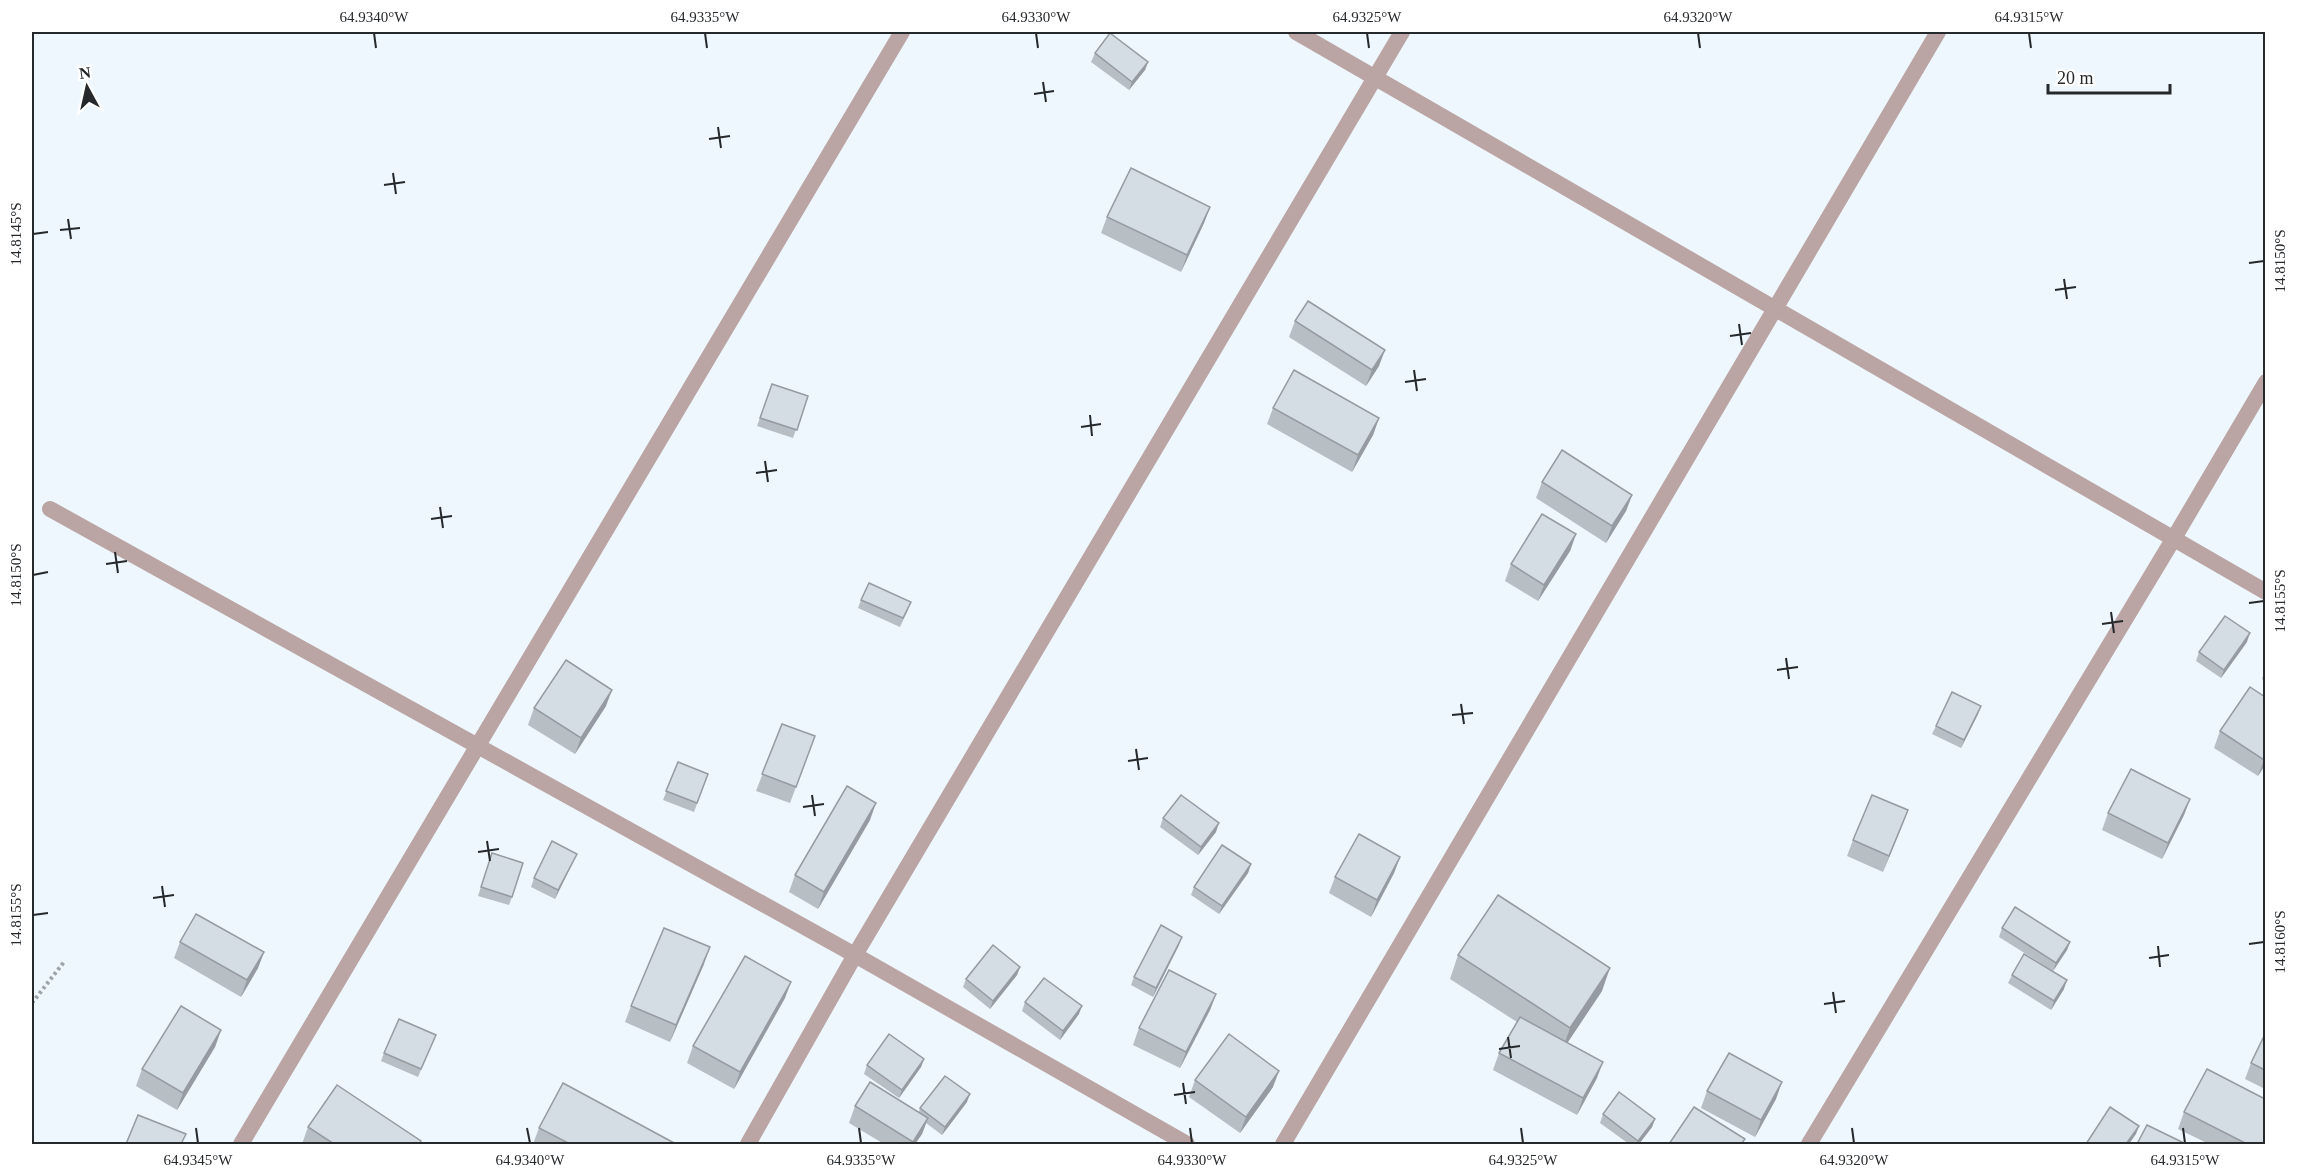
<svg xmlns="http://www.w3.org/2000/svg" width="2297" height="1176" font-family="Georgia,serif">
<rect width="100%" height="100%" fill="#eef7fe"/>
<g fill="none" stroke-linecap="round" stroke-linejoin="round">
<!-- path -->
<path stroke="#9ea5aa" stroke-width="4" stroke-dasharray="3 3" stroke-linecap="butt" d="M32 1003 64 962"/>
<!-- minor -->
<g stroke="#baa4a4" stroke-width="16">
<path d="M1296 32 2266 592"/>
<path d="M50 509 855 955 1187 1144"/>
<path d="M241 1144 902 32"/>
<path d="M748 1144 855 955 1402 32"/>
<path d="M1283 1144 1938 32"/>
<path d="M1809 1144 2174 538 2266 382"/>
</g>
</g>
<!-- wall -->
<g fill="#b7bec4">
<path d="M1095 53 1148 62 1145 70 1129 90 1091 62Z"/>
<path d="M1210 207 1204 223 1181 272 1101 233 1107 217Z"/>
<path d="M1295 321 1379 366 1366 386 1289 337Z"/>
<path d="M772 384 808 396 793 438 757 426Z"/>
<path d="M1273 408 1379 418 1373 435 1352 472 1267 424Z"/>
<path d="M1542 482 1632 495 1626 511 1606 543 1536 498Z"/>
<path d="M1576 534 1570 551 1538 601 1505 581 1511 564Z"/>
<path d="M861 600 908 610 900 627 858 608Z"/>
<path d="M2247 642 2221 678 2196 661 2199 652Z"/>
<path d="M2265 670V682L2262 679Z"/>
<path d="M2250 687 2265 765 2258 776 2214 748 2220 731Z"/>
<path d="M606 706 575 754 528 725 534 708Z"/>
<path d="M1978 714 1961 748 1932 734 1936 726Z"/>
<path d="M782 724 815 736 790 803 756 791Z"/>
<path d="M678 762 708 774 694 812 663 800Z"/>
<path d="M2190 799 2184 815 2162 859 2102 830 2108 813Z"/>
<path d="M1908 810 1883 872 1847 856 1853 840Z"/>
<path d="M1163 818 1216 832 1198 855 1160 827Z"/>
<path d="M870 820 818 909 789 892 795 875Z"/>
<path d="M492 853 512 897 509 905 478 896Z"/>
<path d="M1400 857 1394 873 1371 917 1329 893 1335 877Z"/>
<path d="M573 862 555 899 531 887 534 878Z"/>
<path d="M1251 864 1248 873 1219 914 1191 895 1194 887Z"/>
<path d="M2002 928 2070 942 2067 950 2053 971 1999 937Z"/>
<path d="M180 942 264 952 258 968 241 997 174 958Z"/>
<path d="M1179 945 1153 997 1131 985 1134 977Z"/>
<path d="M1458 955 1602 991 1567 1043 1597 1078 1577 1115 1493 1070 1499 1053 1517 1022 1450 979Z"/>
<path d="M704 964 670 1042 625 1022 631 1006Z"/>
<path d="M1020 967 1017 975 990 1009 963 987 966 979Z"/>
<path d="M2012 975 2064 989 2051 1010 2008 983Z"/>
<path d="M1216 994 1210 1010 1180 1068 1133 1045 1139 1028Z"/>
<path d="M785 998 734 1089 687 1063 693 1046Z"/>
<path d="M1025 1002 1079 1014 1060 1040 1022 1011Z"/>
<path d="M221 1030 215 1047 177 1110 136 1086 142 1069Z"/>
<path d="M2265 1034V1089L2245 1079 2251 1063Z"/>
<path d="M436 1035 418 1077 381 1061 384 1053Z"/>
<path d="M924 1059 921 1067 899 1098 864 1074 867 1065Z"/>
<path d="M1195 1080 1273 1087 1240 1133 1189 1097Z"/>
<path d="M1707 1091 1776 1099 1755 1137 1701 1108Z"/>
<path d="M967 1102 942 1135 926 1123 922 1134 915 1144H884L849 1123 855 1106 919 1112 920 1108Z"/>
<path d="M2184 1112 2265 1144H2209L2178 1129Z"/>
<path d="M1603 1114 1655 1119 1652 1127 1639 1144H1629L1600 1123Z"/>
<path d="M308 1127 421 1141 420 1144H302Z"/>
<path d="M539 1128 676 1144H533Z"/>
</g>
<!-- shaded-wall -->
<g fill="#959ba0">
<path d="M1148 62 1145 70 1129 90 1132 82Z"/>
<path d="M1210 207 1204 223 1181 272 1187 255Z"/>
<path d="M1385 350 1379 366 1366 386 1372 370Z"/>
<path d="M1379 418 1373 435 1352 472 1358 455Z"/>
<path d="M1632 495 1626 511 1606 543 1612 526Z"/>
<path d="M1576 534 1570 551 1538 601 1544 585Z"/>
<path d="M2250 633 2247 642 2221 678 2224 670Z"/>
<path d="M612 690 606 706 575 754 581 738Z"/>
<path d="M1981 706 1978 714 1961 748 1964 740Z"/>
<path d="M2265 758V765L2258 776 2264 760Z"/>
<path d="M2190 799 2184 815 2162 859 2168 843Z"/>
<path d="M876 803 870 820 818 909 824 892Z"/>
<path d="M1908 810 1902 826 1883 872 1889 856Z"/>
<path d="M1219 823 1216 832 1198 855 1201 847Z"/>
<path d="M577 854 573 862 555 899 558 890Z"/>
<path d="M1400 857 1394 873 1371 917 1377 900Z"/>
<path d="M1251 864 1248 873 1219 914 1222 906Z"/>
<path d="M1182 937 1179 945 1153 997 1156 988Z"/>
<path d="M2070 942 2067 950 2053 971 2056 963Z"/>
<path d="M710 947 704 964 670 1042 676 1025Z"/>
<path d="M264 952 258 968 241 997 247 980Z"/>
<path d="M1020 967 1017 975 990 1009 993 1001Z"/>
<path d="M1610 968 1602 991 1562 1051 1570 1028Z"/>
<path d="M2067 980 2064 989 2051 1010 2054 1001Z"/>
<path d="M791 982 785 998 734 1089 740 1072Z"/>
<path d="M1216 994 1210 1010 1180 1068 1186 1052Z"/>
<path d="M1082 1006 1079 1014 1060 1040 1063 1031Z"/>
<path d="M221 1030 215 1047 177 1110 183 1093Z"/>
<path d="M924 1059 921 1067 899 1098 902 1090Z"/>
<path d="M1603 1062 1597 1078 1577 1115 1583 1098Z"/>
<path d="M1279 1071 1273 1087 1240 1133 1246 1117Z"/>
<path d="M1782 1082 1776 1099 1755 1137 1761 1120Z"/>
<path d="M970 1094 967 1102 942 1135 945 1127Z"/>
<path d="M928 1118 922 1134 915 1144H912Z"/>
<path d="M1655 1119 1652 1127 1639 1144H1637L1638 1141Z"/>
<path d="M2139 1126 2136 1134 2129 1144H2126Z"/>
</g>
<!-- building -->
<g fill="#d5dde4" stroke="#959ba0" stroke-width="1.5">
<path d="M1110 33 1148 62 1132 82 1095 53Z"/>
<path d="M1131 168 1210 207 1187 255 1107 217Z"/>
<path d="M1308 301 1385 350 1372 370 1295 321Z"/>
<path d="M1294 370 1379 418 1358 455 1273 408Z"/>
<path d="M772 384 808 396 797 430 760 418Z"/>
<path d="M1562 450 1632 495 1612 526 1542 482Z"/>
<path d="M1542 514 1576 534 1544 585 1511 564Z"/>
<path d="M869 583 911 602 903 618 861 600Z"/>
<path d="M2225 616 2250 633 2224 670 2199 652Z"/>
<path d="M566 660 612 690 581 738 534 708Z"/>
<path d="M2250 687 2265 697V758L2264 760 2220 731Z"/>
<path d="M1952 692 1981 706 1964 740 1936 726Z"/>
<path d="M782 724 815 736 796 787 762 774Z"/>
<path d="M678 762 708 774 697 803 666 791Z"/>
<path d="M2131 769 2190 799 2168 843 2108 813Z"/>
<path d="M847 786 876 803 824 892 795 875Z"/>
<path d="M1181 795 1219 823 1201 847 1163 818Z"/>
<path d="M1872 795 1908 810 1889 856 1853 840Z"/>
<path d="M1359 834 1400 857 1377 900 1335 877Z"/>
<path d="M552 841 577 854 558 890 534 878Z"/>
<path d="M1222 845 1251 864 1222 906 1194 887Z"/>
<path d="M492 853 523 863 512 897 481 887Z"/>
<path d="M1498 895 1610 968 1570 1028 1458 955Z"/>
<path d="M2015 907 2070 942 2056 963 2002 928Z"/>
<path d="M196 914 264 952 247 980 180 942Z"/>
<path d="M1161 925 1182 937 1156 988 1134 977Z"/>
<path d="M664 928 710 947 676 1025 631 1006Z"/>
<path d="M993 945 1020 967 993 1001 966 979Z"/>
<path d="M2024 954 2067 980 2054 1001 2012 975Z"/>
<path d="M745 956 791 982 740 1072 693 1046Z"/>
<path d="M1169 970 1216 994 1186 1052 1139 1028Z"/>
<path d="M1044 978 1082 1006 1063 1031 1025 1002Z"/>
<path d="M181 1006 221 1030 183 1093 142 1069Z"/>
<path d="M1520 1017 1603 1062 1583 1098 1499 1053Z"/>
<path d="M399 1019 436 1035 421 1069 384 1053Z"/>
<path d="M889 1034 924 1059 902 1090 867 1065Z"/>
<path d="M1229 1034 1279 1071 1246 1117 1195 1080Z"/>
<path d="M2265 1034V1070L2251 1063Z"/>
<path d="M1729 1053 1782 1082 1761 1120 1707 1091Z"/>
<path d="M2207 1069 2265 1099V1144H2247L2184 1112Z"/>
<path d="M945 1076 970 1094 945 1127 920 1108Z"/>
<path d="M870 1082 928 1118 913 1142 855 1106Z"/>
<path d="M563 1083 676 1144H570L539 1128Z"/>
<path d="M337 1085 421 1141 419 1144H334L308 1127Z"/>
<path d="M1619 1092 1655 1119 1638 1141 1603 1114Z"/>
<path d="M1694 1107 1745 1139 1741 1144H1669Z"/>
<path d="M2110 1107 2139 1126 2126 1144H2086Z"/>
<path d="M138 1115 186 1134 181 1144H126Z"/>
<path d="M2147 1125 2186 1144H2137Z"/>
</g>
<!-- ticks -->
<path fill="none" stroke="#26292c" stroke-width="2" d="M374 33 376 48M705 33 707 48M1036 33 1038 48M1367 33 1369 48M1698 33 1700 48M2029 33 2031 48M1043 82 1046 102M1034 94 1054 91M718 127 721 148M709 139 730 136M393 173 396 194M384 185 405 182M68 219 71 239M60 230 80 228M33 234 48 232M2249 263 2264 261M2064 279 2067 299M2055 290 2076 287M1739 324 1742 345M1730 336 1751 333M1414 370 1417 391M1405 382 1426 379M1090 415 1092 436M1081 427 1101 424M765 461 768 482M756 473 777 470M440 507 443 528M431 519 452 516M115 552 118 573M106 564 127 561M33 575 48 572M2249 603 2264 601M2111 612 2114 633M2102 624 2123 621M1786 658 1789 679M1777 670 1798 667M1461 704 1464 724M1452 715 1473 713M1136 749 1139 770M1128 761 1148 758M812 795 815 816M803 807 824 804M487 841 490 861M478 852 499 849M162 886 165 907M153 898 174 895M33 915 48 913M2249 944 2264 942M2158 946 2160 967M2149 958 2169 955M1833 992 1836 1013M1824 1004 1845 1001M1508 1037 1511 1058M1499 1049 1520 1046M1183 1083 1186 1104M1174 1095 1195 1092M196 1128 198 1143M527 1128 530 1143M859 1128 861 1143M1190 1128 1192 1143M1521 1128 1523 1143M1852 1128 1854 1143M2183 1128 2185 1143"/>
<!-- border -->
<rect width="2297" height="1176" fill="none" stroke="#ffffff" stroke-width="66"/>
<!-- north arrow -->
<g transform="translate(87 87) rotate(352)" stroke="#ffffff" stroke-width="4.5" paint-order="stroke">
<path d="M0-4.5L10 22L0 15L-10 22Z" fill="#26292c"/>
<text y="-9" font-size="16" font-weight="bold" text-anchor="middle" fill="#26292c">N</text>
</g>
<!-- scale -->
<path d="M2048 84v9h122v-9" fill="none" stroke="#26292c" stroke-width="3"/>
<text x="2057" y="84" font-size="18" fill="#26292c" stroke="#ffffff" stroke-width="4.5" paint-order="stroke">20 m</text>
<rect x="33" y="33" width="2231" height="1110" fill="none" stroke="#26292c" stroke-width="2"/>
<g font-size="15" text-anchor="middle" fill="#26292c">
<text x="374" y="22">64.9340°W</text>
<text x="705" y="22">64.9335°W</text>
<text x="1036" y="22">64.9330°W</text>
<text x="1367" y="22">64.9325°W</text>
<text x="1698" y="22">64.9320°W</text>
<text x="2029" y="22">64.9315°W</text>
<text transform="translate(16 234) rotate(-90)" y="5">14.8145°S</text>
<text transform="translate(2280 261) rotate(-90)" y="5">14.8150°S</text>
<text transform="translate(16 575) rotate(-90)" y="5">14.8150°S</text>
<text transform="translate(2280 601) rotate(-90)" y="5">14.8155°S</text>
<text transform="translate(16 915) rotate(-90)" y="5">14.8155°S</text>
<text transform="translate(2280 942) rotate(-90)" y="5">14.8160°S</text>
<text x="198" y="1165">64.9345°W</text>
<text x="530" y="1165">64.9340°W</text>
<text x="861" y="1165">64.9335°W</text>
<text x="1192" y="1165">64.9330°W</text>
<text x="1523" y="1165">64.9325°W</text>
<text x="1854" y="1165">64.9320°W</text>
<text x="2185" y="1165">64.9315°W</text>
</g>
</svg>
